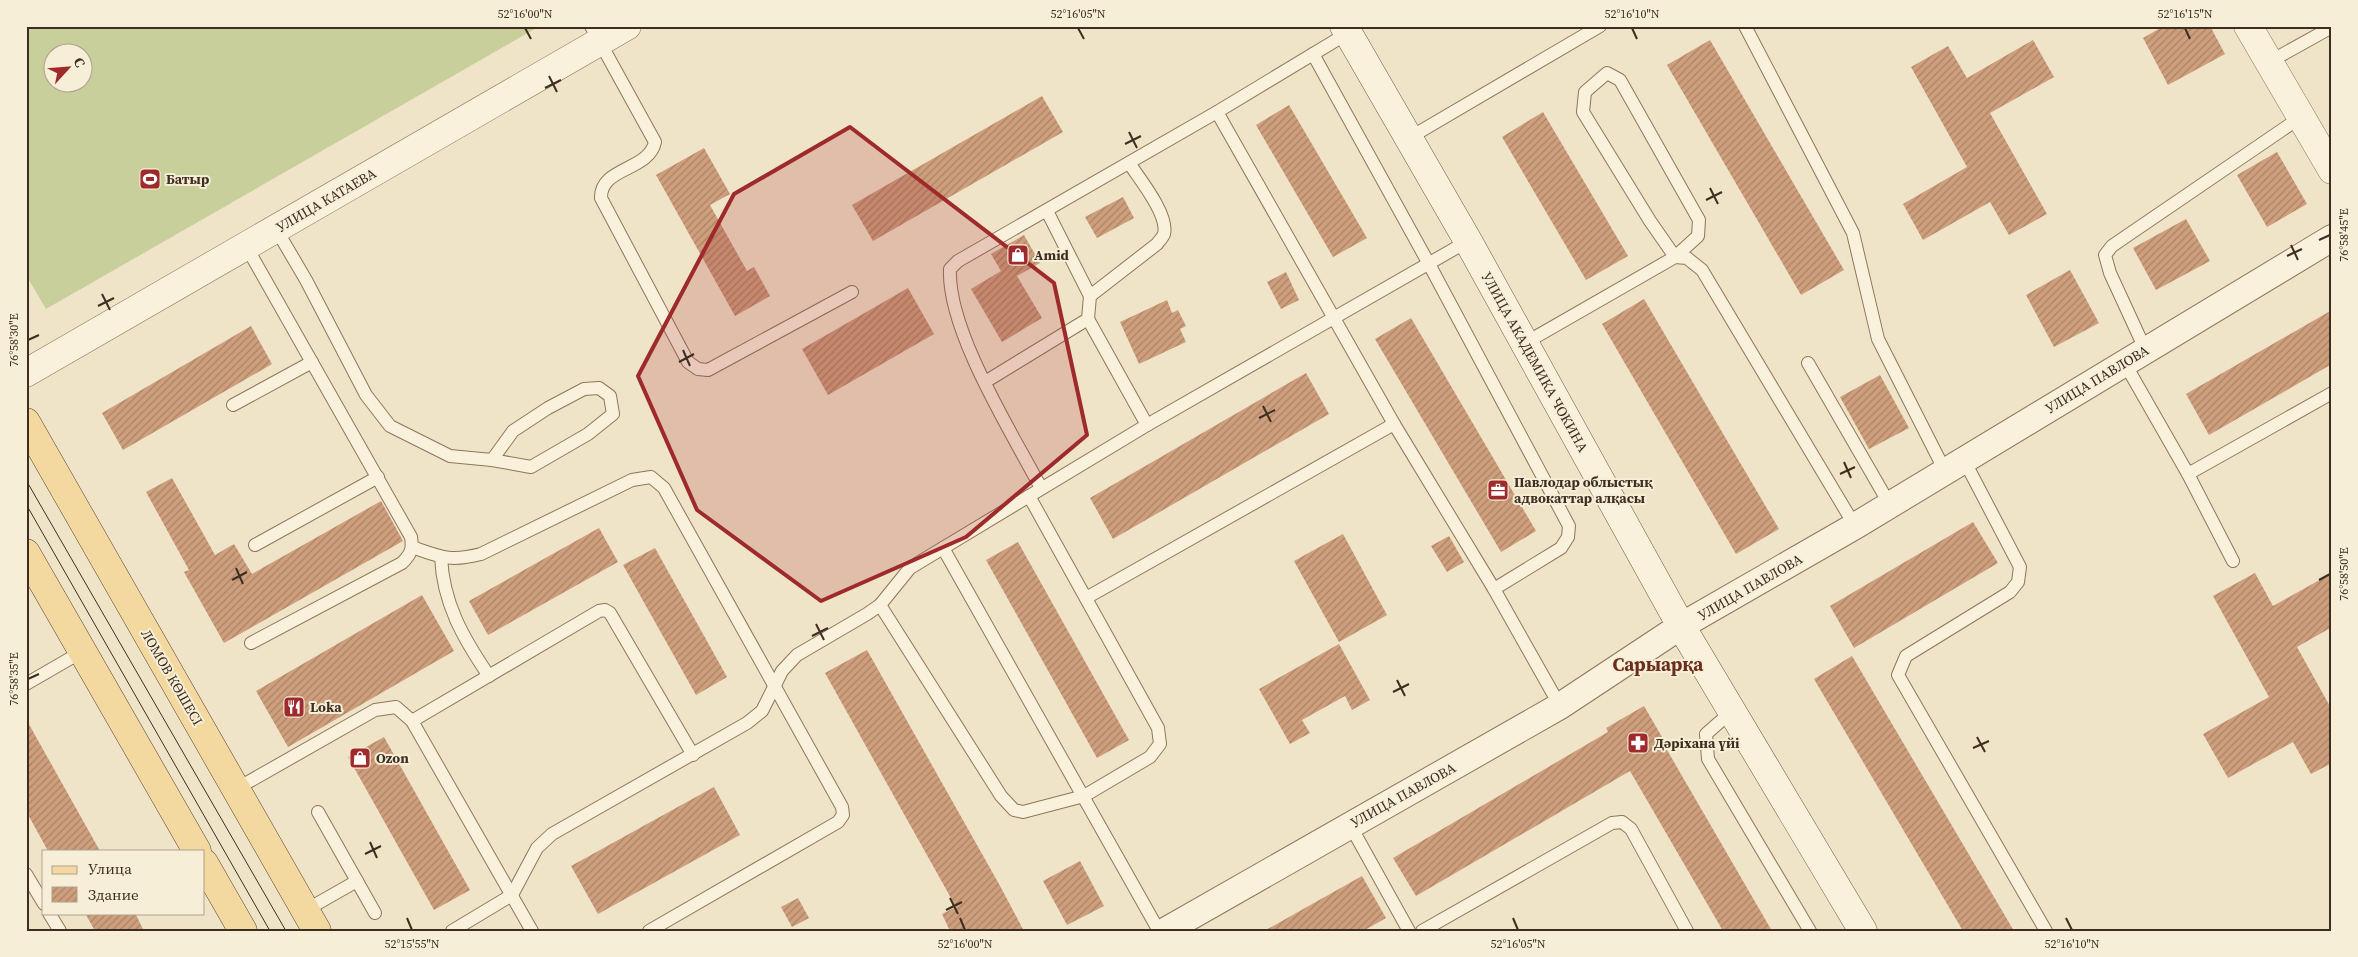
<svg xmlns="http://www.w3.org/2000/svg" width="2358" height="957" font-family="'Source Serif 4',serif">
<defs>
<pattern id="building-hatch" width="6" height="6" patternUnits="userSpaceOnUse" patternTransform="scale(1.25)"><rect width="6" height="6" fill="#cf9f7d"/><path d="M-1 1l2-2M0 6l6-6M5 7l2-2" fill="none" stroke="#a98266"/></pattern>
</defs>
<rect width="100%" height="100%" fill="#f0e4c8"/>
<!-- grass -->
<path fill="#c9cf9b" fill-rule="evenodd" d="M26 26H540L46 309 26 275ZM52 52H82V82H52Z"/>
<!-- building -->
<g fill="url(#building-hatch)">
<path d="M2164 26H2210L2225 54 2168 85 2143 38Z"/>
<path d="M1710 40 1844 270 1801 295 1667 65Z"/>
<path d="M2033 40 2054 77 1990 113 2047 214 2009 235 1990 202 1923 240 1903 204 1967 167 1911 67 1948 46 1967 78Z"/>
<path d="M1042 96 1063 132 873 241 852 205Z"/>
<path d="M1289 105 1367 238 1333 257 1256 125Z"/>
<path d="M1543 112 1628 256 1586 280 1502 137Z"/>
<path d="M704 148 730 194 710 205 747 271 754 267 770 296 735 316 656 175Z"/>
<path d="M2277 152 2307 204 2267 227 2237 175Z"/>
<path d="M1123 197 1134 218 1097 238 1085 217Z"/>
<path d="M2186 219 2210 261 2156 290 2133 248Z"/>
<path d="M1024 235 1040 263 1017 276 1042 318 1002 342 971 289 1001 271 991 254Z"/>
<path d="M2070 270 2099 323 2054 347 2026 295Z"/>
<path d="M1286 272 1299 300 1281 309 1267 282Z"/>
<path d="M908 288 934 334 828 395 802 349Z"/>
<path d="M1644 299 1779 529 1736 554 1602 324Z"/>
<path d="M1167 300 1172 313 1178 310 1186 326 1180 329 1186 342 1139 364 1120 322Z"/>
<path d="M2332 310V364L2209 435 2186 394Z"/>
<path d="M1411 318 1536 531 1501 552 1375 339Z"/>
<path d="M251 326 272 364 123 450 102 413Z"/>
<path d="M1306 373 1329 414 1113 539 1090 498Z"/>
<path d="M1880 375 1909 428 1869 449 1840 397Z"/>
<path d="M172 478 215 555 234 544 252 574 381 501 403 541 224 643 184 572 189 570 146 492Z"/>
<path d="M1973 522 1998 563 1854 648 1830 606Z"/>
<path d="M599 528 618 562 488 635 469 601Z"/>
<path d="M1343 534 1387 615 1339 642 1294 561Z"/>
<path d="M1449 536 1464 562 1447 572 1431 546Z"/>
<path d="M1018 542 1129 740 1097 758 986 560Z"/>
<path d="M655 548 727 677 696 695 623 565Z"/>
<path d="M2255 573 2273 606 2332 573V627L2297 647 2332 710V763L2311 774 2293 742 2228 778 2203 734 2269 697 2213 596Z"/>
<path d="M422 595 454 651 288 747 256 691Z"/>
<path d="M1339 644 1370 700 1352 710 1345 696 1302 720 1310 733 1290 744 1259 689Z"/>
<path d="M867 650 999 884 1024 931H950L942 914 956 907 825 673Z"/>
<path d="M1852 656 2014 931H1963L1814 679Z"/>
<path d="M1644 706 1669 749 1667 750 1772 931H1723L1630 771 1416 896 1393 858 1608 732 1606 728Z"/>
<path d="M26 719 100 851H48L26 811Z"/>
<path d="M384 737 470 890 434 910 348 757Z"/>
<path d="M714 787 740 835 598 914 571 866Z"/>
<path d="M1080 861 1104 906 1067 925 1043 881Z"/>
<path d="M1362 876 1386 918 1363 931H1264Z"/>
<path d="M798 898 809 918 792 927 781 907Z"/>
<path d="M85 913H135L144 931H95Z"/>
</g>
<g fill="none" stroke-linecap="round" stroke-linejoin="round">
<!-- service casing -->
<g stroke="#8d765c" stroke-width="14">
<g id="service">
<path d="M591 26 655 142C649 171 600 167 601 198L688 362 698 369 708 370 852 292"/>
<path d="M1745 26 1853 233 1878 339 1945 471"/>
<path d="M1313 54 1429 264 1569 526 1568 537 1561 548 1494 589"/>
<path d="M2269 62 2332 27"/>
<path d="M1607 73 1620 80 1699 220 1698 236 1675 257 1650 221 1583 112 1585 92Z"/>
<path d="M1217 112 1394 424 1494 589 1560 706"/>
<path d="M1409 138 1600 26"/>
<path d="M1047 211 1090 296"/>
<path d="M276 229 306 280 366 395 390 426 450 456 492 460 531 467 588 434 613 414 610 396 599 388 584 389 548 408 513 431 492 460"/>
<path d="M246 246 411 537C413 549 411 554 402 563L251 643"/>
<path d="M1088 319 1147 425"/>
<path d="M1525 343 1675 257 1687 258 1702 270 1855 526"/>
<path d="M2145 349 2110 273 2105 255 2112 246 2301 117"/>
<path d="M2124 362 2188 474 2332 393"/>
<path d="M1808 363 1890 505"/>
<path d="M985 382 1088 319 1090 296 1157 244C1159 241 1163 237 1164 234 1169 215 1139 178 1129 163"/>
<path d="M233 405 312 362"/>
<path d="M1964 460 2020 567 2018 582 2010 592 1906 656 1898 675 2046 931"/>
<path d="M2188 474 2233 561"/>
<path d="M1041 488C1012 433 947 330 950 269L958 261 1217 112 1348 33"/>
<path d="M255 545 378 477"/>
<path d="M412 547C441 557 450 562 481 554L632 480 651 477 664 488 842 807 843 815 838 822 649 931"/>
<path d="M441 557C443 603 463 638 489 676"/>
<path d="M1086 598 1394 424"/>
<path d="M880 605 1001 796 1014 810 1023 812 1084 796 1150 757 1160 744 1158 728 1029 496"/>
<path d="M26 684 83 651"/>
<path d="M1731 712 1706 734 1708 759 1810 931"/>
<path d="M412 721 599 611 605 610 610 613 693 755"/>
<path d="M236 789 375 710 396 707 412 721 532 931"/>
<path d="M318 812 375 913"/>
<path d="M1350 825 1409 931"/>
<path d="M26 874 44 904"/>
<path d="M306 910 357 881"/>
<path d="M49 913 60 931"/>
<path d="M452 931 512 895 537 848 552 834 747 723 762 711 782 671 797 655 867 614 880 605 910 568 943 548"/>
<path d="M1159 931 943 548 1147 425 1468 241"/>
<path d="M1422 931 1612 823 1622 822 1631 829 1687 931"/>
</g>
</g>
<!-- minor casing -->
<g stroke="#8d765c" stroke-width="28">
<path id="minor" d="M1165 931 1560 706 1681 626 1855 526 2332 238"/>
</g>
<!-- tertiary casing -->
<g stroke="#8d765c" stroke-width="29">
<g id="tertiary">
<path d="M2248 26 2332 170"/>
<path d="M26 373 627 26"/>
</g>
</g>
<!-- secondary casing -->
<g stroke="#6f573f" stroke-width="29">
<path id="secondary" d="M1344 26 1468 241 1681 626 1863 931"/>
</g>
<!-- primary casing -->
<g stroke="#5b4430" stroke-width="29">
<g id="primary">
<path d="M26 422 317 931"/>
<path d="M26 553 197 851"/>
<path d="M204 863 243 931"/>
</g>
</g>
<!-- service -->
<use href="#service" stroke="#faf1dc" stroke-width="12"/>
<!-- minor -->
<use href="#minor" stroke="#faf1dc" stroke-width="26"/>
<!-- tertiary -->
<use href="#tertiary" stroke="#faf1dc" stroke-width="28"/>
<!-- secondary -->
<use href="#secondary" stroke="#faf1dc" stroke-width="28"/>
<!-- primary -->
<use href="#primary" stroke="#f3d9a0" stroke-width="28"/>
<!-- tram -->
<g stroke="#3d2e20" stroke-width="1">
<path d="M26 480 286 931"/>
<path d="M26 504 270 931"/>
</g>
</g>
<!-- marked area -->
<path fill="#9e2a2b" fill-opacity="0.2" stroke="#9e2a2b" stroke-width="4" stroke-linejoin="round" d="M850 127 1054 283 1087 435 966 537 821 601 697 510 638 376 734 194Z"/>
<!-- ticks -->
<path fill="none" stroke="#3d2e20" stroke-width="2" d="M525 28 531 39M1078 28 1084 39M1632 28 1637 39M2185 28 2190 39M549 76 557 92M545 88 561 80M1129 132 1137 148M1125 144 1141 136M1710 188 1718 204M1706 200 1722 192M2319 240 2330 235M2291 245 2298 260M2287 256 2302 249M102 294 110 310M98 306 114 298M28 340 39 335M683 350 690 366M679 362 694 354M1263 406 1271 422M1259 418 1275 410M1844 462 1851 478M1840 474 1855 467M236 568 243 584M232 580 247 572M2319 580 2330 574M816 624 824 640M812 636 828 628M28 679 39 674M1397 680 1405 696M1393 692 1409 684M1977 737 1985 752M1973 748 1989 741M370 842 377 858M365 854 381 846M950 898 958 914M946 910 962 902M407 918 412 930M960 918 965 930M1513 918 1518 930M2066 918 2072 930"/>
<!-- icons -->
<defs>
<g id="stadium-square" transform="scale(1.125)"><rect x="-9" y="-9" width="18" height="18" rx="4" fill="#9e2a2b" stroke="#f7eed8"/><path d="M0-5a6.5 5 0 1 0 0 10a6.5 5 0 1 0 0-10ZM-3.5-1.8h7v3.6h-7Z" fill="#fff"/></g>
<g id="shop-square" transform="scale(1.125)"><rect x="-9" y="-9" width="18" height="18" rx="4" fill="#9e2a2b" stroke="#f7eed8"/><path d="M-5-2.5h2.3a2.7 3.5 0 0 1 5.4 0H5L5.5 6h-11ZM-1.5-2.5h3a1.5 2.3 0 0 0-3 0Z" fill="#fff"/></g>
<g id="office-square" transform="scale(1.125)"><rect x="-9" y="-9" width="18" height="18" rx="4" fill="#9e2a2b" stroke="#f7eed8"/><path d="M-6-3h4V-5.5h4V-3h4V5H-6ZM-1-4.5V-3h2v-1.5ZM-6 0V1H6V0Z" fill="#fff"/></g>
<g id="restaurant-square" transform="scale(1.125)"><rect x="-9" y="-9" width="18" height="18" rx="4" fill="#9e2a2b" stroke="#f7eed8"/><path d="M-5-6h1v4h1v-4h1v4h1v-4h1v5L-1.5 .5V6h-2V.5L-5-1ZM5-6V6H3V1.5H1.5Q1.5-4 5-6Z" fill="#fff"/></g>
<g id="pharmacy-square" transform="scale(1.125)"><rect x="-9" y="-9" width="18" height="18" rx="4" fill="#9e2a2b" stroke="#f7eed8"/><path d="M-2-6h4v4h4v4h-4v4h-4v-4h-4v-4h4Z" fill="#fff"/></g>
</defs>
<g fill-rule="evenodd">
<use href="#stadium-square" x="150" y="179"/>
<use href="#shop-square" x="1018" y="255"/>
<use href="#office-square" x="1498" y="490"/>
<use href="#restaurant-square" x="294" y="707"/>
<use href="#pharmacy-square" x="1638" y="743"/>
<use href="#shop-square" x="360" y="758"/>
</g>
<g text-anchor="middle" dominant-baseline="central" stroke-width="4" stroke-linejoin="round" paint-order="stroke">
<!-- poi labels -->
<g font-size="14" font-weight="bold" fill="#3d2e20" stroke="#f7eed8" text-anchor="start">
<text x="166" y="179">Батыр</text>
<text x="1034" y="255">Amid</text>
<text x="1514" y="482">Павлодар облыстық<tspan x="1514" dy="16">адвокаттар алқасы</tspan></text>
<text x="310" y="707">Loka</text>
<text x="1654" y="743">Дәріхана үйі</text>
<text x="376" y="758">Ozon</text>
</g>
<!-- street labels -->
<g font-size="14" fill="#3d2e20" stroke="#f7eed8">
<text transform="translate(326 200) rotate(-30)">УЛИЦА КАТАЕВА</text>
<text transform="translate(1535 362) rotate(61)">УЛИЦА АКАДЕМИКА ЧОКИНА</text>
<text transform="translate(2097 379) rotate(-31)">УЛИЦА ПАВЛОВА</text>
<text transform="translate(1750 587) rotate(-30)">УЛИЦА ПАВЛОВА</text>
<text transform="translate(172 677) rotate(60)">ЛОМОВ КӨШЕСІ</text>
<text transform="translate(1403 795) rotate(-29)">УЛИЦА ПАВЛОВА</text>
</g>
<!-- district labels -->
<g font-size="19" font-weight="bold" fill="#6b2e1e" stroke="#f7eed8">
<text x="1658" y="664">Сарыарқа</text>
</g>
</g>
<!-- border -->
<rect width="2358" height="957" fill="none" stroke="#f7eed8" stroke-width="55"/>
<!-- legend -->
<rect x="42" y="850" width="162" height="65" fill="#f7eed8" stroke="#ada18e"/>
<rect x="52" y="866" width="25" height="8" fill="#f3d9a0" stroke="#ada18e"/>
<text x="88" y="874" font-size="15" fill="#3d2e20">Улица</text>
<rect x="52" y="887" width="25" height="15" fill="url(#building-hatch)" stroke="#ada18e"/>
<text x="88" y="900" font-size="15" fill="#3d2e20">Здание</text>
<!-- north arrow -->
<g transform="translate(68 68) rotate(64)"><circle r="24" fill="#f7eed8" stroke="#ada18e"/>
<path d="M0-4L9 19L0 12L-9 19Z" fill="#9e2a2b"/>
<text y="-8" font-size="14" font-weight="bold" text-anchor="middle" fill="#3d2e20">С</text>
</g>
<rect x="28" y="28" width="2302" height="902" fill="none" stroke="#3d2e20" stroke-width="2"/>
<g font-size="12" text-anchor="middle" fill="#3d2e20">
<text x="525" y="18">52°16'00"N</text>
<text x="1078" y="18">52°16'05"N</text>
<text x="1632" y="18">52°16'10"N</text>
<text x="2185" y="18">52°16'15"N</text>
<text transform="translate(2344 235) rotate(-90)" y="4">76°58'45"E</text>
<text transform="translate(14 340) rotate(-90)" y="4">76°58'30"E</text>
<text transform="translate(2344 574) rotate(-90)" y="4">76°58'50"E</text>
<text transform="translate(14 679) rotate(-90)" y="4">76°58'35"E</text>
<text x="412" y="948">52°15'55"N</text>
<text x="965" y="948">52°16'00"N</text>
<text x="1518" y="948">52°16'05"N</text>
<text x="2072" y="948">52°16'10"N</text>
</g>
</svg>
